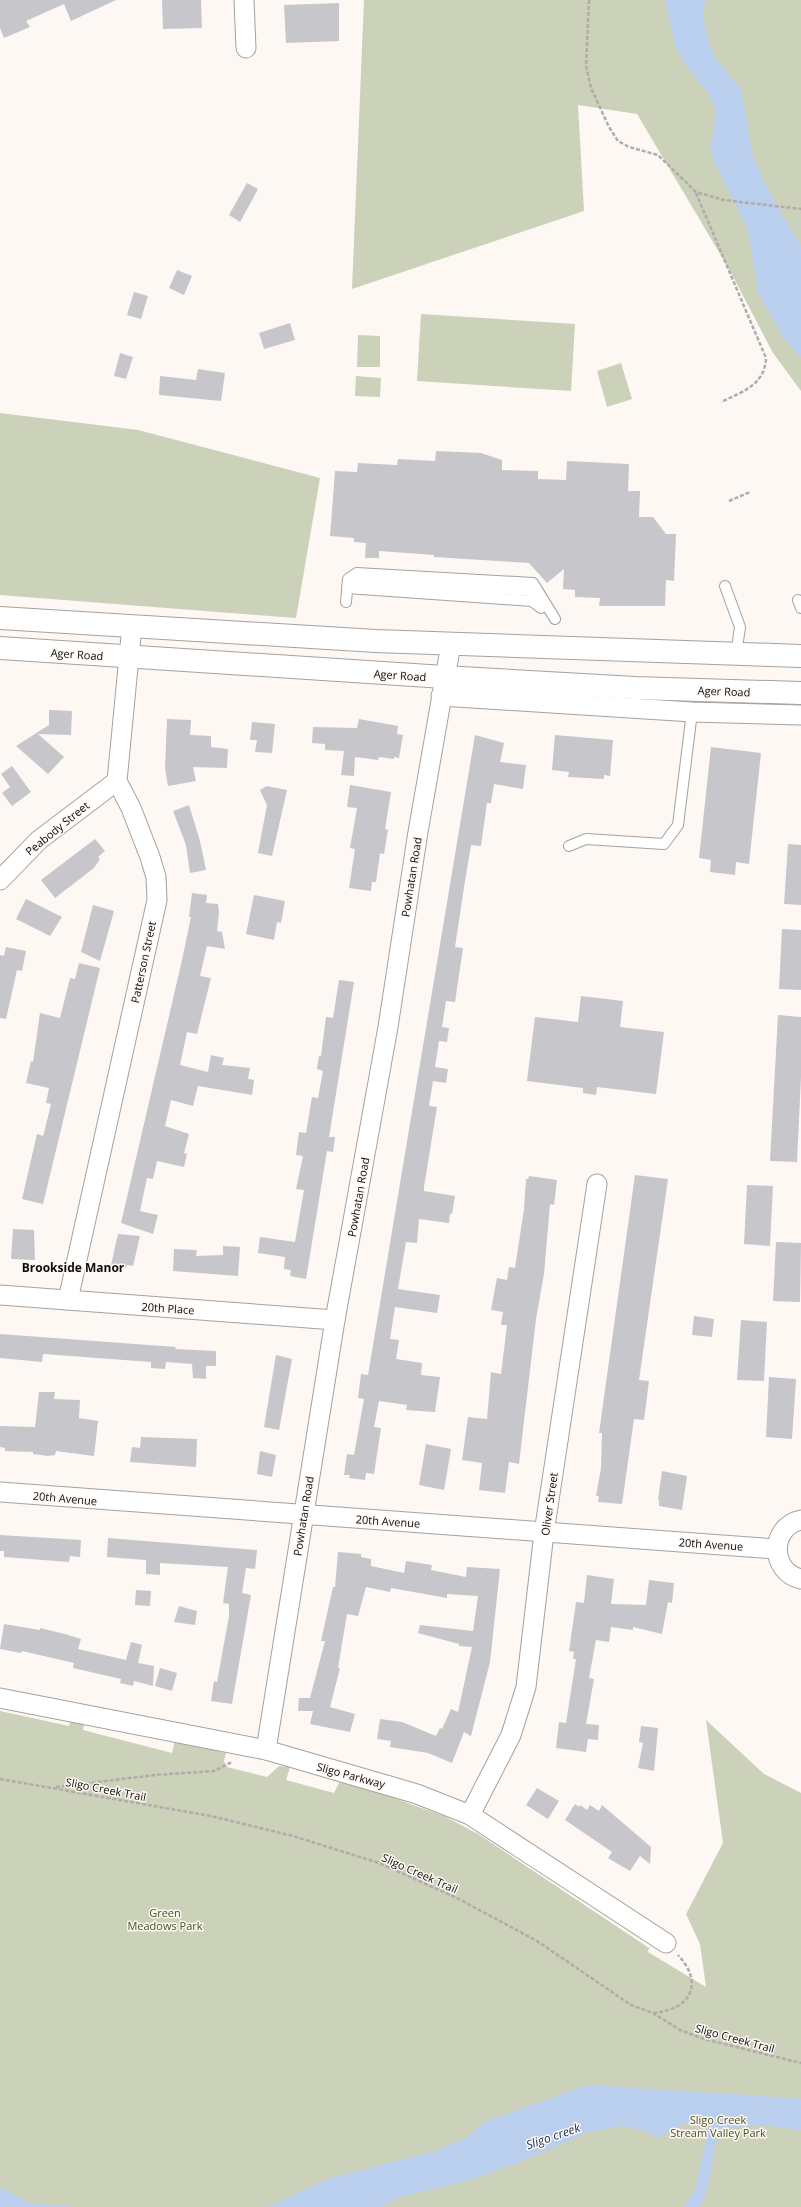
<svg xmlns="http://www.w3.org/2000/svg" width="801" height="2207" font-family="'Open Sans',sans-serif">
<rect width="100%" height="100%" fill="#fdf8f4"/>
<!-- green -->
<g fill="#ccd1b9">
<path d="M364 0H801V391L773 353 729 269 637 114 578 105 584 211 352 289Z"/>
<path d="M421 314 575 324 571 391 417 381Z"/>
<path d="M358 335 380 336V367H357Z"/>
<path d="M621 363 632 399 607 407 597 371Z"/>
<path d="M356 376 381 378 380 397 355 396Z"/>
<path d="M0 413 138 430 320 478 296 618 0 595Z"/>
<path d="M0 1711 69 1726 72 1717 85 1720 83 1730 172 1753 175 1741 226 1753 224 1761 227 1767 267 1777 279 1766 290 1767 286 1780 334 1793 341 1779 444 1816 478 1834 649 1948 648 1952 706 1987 700 1944 686 1914 723 1843 706 1720 764 1774 801 1793V2207H0Z"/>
</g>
<!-- water -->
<g fill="#bacfee">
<path d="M665 0H705L703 16 708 39 715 58 741 89 753 156 768 190 801 246V358L782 336 758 293 748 230 715 164 710 149 716 112 709 95 683 62 674 42Z"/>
<path d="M588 2085 796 2098 801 2099V2130L760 2125 722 2129C709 2154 714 2183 700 2207H683L695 2191 709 2126 684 2123 658 2138 642 2130 622 2126 589 2132 530 2158 468 2181 403 2196 381 2207H267L329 2178 435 2151 464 2139 486 2121Z"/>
<path d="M0 2187 29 2203 76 2207H0Z"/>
</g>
<!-- building -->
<g fill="#c7c6cb">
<path d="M0 0H116L71 21 64 4 26 21 30 27 4 38 0 28Z"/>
<path d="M162 0H201L202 28 163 29Z"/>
<path d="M339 3V41L286 43 284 5Z"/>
<path d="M247 183 258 189 240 222 229 215Z"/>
<path d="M177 270 192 276 184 295 169 288Z"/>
<path d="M134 292 148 296 141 319 127 315Z"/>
<path d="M290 323 295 340 264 349 259 333Z"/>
<path d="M120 353 133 357 126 379 114 376Z"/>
<path d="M198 369 225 373 221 401 159 395 160 376 196 380Z"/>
<path d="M436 451 481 453 502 460V470L538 471V479L566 480 567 461 629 464 628 491H640L639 517H653L666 534H676L674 581 666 580 665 606H599L600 598 575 597V590L563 589 564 569 547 583 529 563 434 557V555L379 551V558H365L366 543 354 542V538L330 536 335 471 357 472 358 463 397 465 398 459 435 461Z"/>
<path d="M49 710 72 711 71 735 38 734 64 757 48 774 16 746 49 725Z"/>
<path d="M167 719 191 720 190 735 211 736V747L228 749 227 768 193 767 196 781 168 786 165 768Z"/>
<path d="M359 719 398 726 397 734 403 735 399 758 394 757V759L379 757 378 760 355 757 354 776 341 775 344 751 325 750V744L312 743 313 727 357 728Z"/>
<path d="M252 722 275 724 272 753 255 752 257 740H250Z"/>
<path d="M475 735 504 743 500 762 526 765 523 789 494 784 491 803H487L481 846 471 845 465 881 455 947 463 948 455 1002 446 1001 442 1027 449 1028 447 1042 439 1041 435 1067 448 1069 446 1083 433 1081 429 1106 437 1107 424 1187V1191L455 1196 452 1214H450L449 1223 419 1219 417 1243 406 1242 398 1289 440 1295 437 1313 395 1307 390 1339 399 1340 396 1359 422 1363 421 1375 440 1377 435 1412 406 1410 407 1405 379 1401 374 1427 381 1428 374 1474 366 1473 365 1480 349 1478 350 1475H344L347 1454 354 1455 364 1399 358 1398 361 1374 368 1375Z"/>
<path d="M555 735 613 740 610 776 604 775V779L568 777 569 772 552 770Z"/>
<path d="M711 747 761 753 749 864 736 862 735 875 710 872 711 860 699 858Z"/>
<path d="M12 766 31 792 12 806 2 793 10 787 1 774Z"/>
<path d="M350 785 391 792 385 829 388 830 384 854 380 853 376 882H372L371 891 349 888 355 849 350 848 357 808 347 807Z"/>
<path d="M267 786 287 790 272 856 258 853 267 805 260 790Z"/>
<path d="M189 805 200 841 206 870 190 873 186 845 173 811Z"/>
<path d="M95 839 105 851 98 857 100 859 94 868 55 898 41 880Z"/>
<path d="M788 844 801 845V905L784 904Z"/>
<path d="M192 893 207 895 206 903 218 904 219 913 217 931 222 932 225 949 207 946 200 976 211 978 197 1034 187 1032 180 1065 208 1072 211 1055 224 1058 222 1065 250 1068 248 1079 254 1080 252 1095 198 1086 193 1106 171 1100 165 1126 189 1134 184 1153 187 1154 184 1167 157 1161 153 1179 147 1178 140 1211 158 1215 153 1234 121 1223 182 960 191 917H189Z"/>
<path d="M254 895 285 901 281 923 277 922 274 940 246 934Z"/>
<path d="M26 899 62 917 50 936 16 919Z"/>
<path d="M93 905 114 911 100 961 81 952Z"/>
<path d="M782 929 801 930V990L779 989Z"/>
<path d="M6 947 26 951 22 971 17 970 6 1019 0 1018V955L4 956Z"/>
<path d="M79 963 100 968 43 1204 22 1199 37 1134 43 1136 44 1133 51 1104 46 1103 49 1088 26 1083 31 1061 33 1062 40 1013 60 1018 70 978 75 979Z"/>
<path d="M339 980 354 982 329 1137H335L333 1152 327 1151 306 1279 290 1276 291 1270 284 1269 285 1257 258 1253 260 1237 295 1242 304 1190 296 1189 303 1156 296 1155 299 1132 306 1133 312 1097 318 1098 323 1071 317 1069 319 1056H321L326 1017 333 1018Z"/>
<path d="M581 996 623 1001 620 1027 664 1032 656 1094 597 1087 596 1095 583 1093V1088L527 1081 535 1017 578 1022Z"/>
<path d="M778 1015 801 1017V1077L797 1162 770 1161Z"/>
<path d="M635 1175 668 1179 639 1380 649 1381 644 1420 634 1419 622 1504 598 1502 599 1496H596L601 1468 602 1433H599Z"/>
<path d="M529 1176 557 1180 554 1205 550 1204 544 1274 536 1319 519 1464 509 1462 505 1493 479 1490 482 1463 462 1460 468 1417 487 1419 491 1372 501 1374 507 1325H501L503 1312 491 1310 497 1278 507 1280 509 1267 515 1268 524 1209 526 1179H528Z"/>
<path d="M747 1185 773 1186 770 1246 744 1244Z"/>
<path d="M13 1229 34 1230 35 1260 11 1259Z"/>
<path d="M118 1234 140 1236 133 1266 127 1265 126 1268 111 1265Z"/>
<path d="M776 1242 801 1243 800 1302 773 1301Z"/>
<path d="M223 1246 240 1247 238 1276 173 1271 174 1249 197 1250 196 1256 223 1255Z"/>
<path d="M694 1316 714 1319 712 1337 692 1335Z"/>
<path d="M741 1320 767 1322 764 1381 737 1380Z"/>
<path d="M0 1334 176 1347 175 1349 216 1351V1366H206V1379L193 1378 192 1364 166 1362 165 1369 151 1368V1362L43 1354 42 1362 0 1358Z"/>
<path d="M276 1355 292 1359 279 1430 264 1427Z"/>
<path d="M769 1377 796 1379 792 1439 766 1437Z"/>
<path d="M39 1392H55L54 1399 80 1400 79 1418 98 1421 94 1456 56 1451 55 1455 48 1456 33 1454V1452L5 1451V1448L0 1447V1426L35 1427Z"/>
<path d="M141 1437 197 1439 196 1467 130 1462 132 1447 140 1448Z"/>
<path d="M426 1444 451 1449 444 1490 419 1485Z"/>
<path d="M260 1451 276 1455 272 1477 257 1474Z"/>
<path d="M662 1471 687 1476 682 1510 659 1506V1500H658Z"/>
<path d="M0 1535 81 1540 80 1557 70 1556 69 1562 4 1557V1551H0Z"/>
<path d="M108 1538 257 1550 255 1569 246 1568 242 1593 251 1595 232 1704 211 1701 214 1681 217 1682 229 1616V1604L223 1603 228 1567 160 1563V1575L146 1574V1560L107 1557Z"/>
<path d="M338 1552 361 1554V1557L371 1559V1566L404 1573 406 1561 432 1565 431 1570 466 1577 467 1567 500 1569 490 1662 471 1736 464 1732 452 1763 428 1753 390 1747 391 1741 377 1739 380 1719 402 1722 436 1736 440 1728 442 1729 451 1709 458 1712 472 1647 459 1646V1644L418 1633 420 1625 473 1631 478 1596 447 1594V1598L391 1588 390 1592 366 1587 358 1616 347 1614 338 1668H340L330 1707 355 1714 350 1732 310 1724 313 1711H298L299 1698H310L325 1641H321L333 1587H335Z"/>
<path d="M587 1575 614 1579 611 1604 646 1605 649 1580 674 1583 672 1603 668 1602 662 1634 633 1627V1630L611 1627 609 1642 596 1640 589 1678 594 1679 586 1724 599 1725 598 1740 588 1739 586 1752 556 1748 559 1722 566 1723 576 1659H573L574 1652 569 1651 576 1602 584 1603Z"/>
<path d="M136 1590 151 1591 150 1606 135 1605Z"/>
<path d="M179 1606 197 1611 195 1625 174 1622Z"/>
<path d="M4 1624 40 1630V1628L65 1634 81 1639 78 1649 126 1660 131 1642 142 1645 138 1663 154 1666 153 1686 134 1681 133 1686 120 1683 121 1679 73 1668 74 1663 22 1651 21 1653 0 1649Z"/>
<path d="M160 1668 177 1673 172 1691 155 1686Z"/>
<path d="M641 1726 658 1728 654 1771 638 1768 643 1743 639 1742Z"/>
<path d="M537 1788 559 1801 548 1819 526 1805Z"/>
<path d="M575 1804 579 1807 580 1805 587 1810 590 1805 599 1811 602 1805 651 1847 650 1864 640 1856 630 1871 608 1858 612 1852 565 1820Z"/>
</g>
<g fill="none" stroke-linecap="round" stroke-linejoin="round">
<!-- service casing -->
<g stroke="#a5a19d" stroke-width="12">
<g id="service">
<path d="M348 581 532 591 540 601"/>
<path d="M725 586 740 627 736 655"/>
<path d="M347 588 532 601 541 608"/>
<path d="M798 600 801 608"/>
<path d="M346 602 348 579 357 573 533 583 555 619"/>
<path d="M569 846 586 839 664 844 678 825 692 712"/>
</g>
</g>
<!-- minor casing -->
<g stroke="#a5a19d" stroke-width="21">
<g id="minor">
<path d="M244 0 246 48"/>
<path d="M441 696 692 712 801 715"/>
<path d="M0 880 39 840 117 781"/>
<path d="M0 1295 335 1320"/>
<path d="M68 1300 157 900 156 877 150 857 131 808 117 781 132 626"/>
<path d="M0 1492 776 1549"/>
<path d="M801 1520C769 1527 770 1572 801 1579"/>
<path d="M0 1698 266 1750 417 1794 470 1815 666 1943"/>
<path d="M266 1750 335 1320 388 1027 418 832 451 644"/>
<path d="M470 1815 511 1735 526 1687 544 1533 597 1184"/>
</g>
</g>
<!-- secondary casing -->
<g stroke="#a5a19d" stroke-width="24">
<g id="secondary">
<path d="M0 618 376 641 801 656"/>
<path d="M0 648 444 677 635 688 801 693"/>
</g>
</g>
<!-- path -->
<g stroke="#b0aca9" stroke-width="2.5" stroke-dasharray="4 2" stroke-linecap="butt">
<path d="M589 0 586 66 591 88 609 127 618 141 629 147 658 155 696 192 724 200 801 209"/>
<path d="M696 193 766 358C765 385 742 392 721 402"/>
<path d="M729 501 750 492"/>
<path d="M0 1779 211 1816 293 1836 379 1863 457 1898 537 1941 631 2005 653 2013 680 2030 704 2039 801 2063"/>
<path d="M56 1787 155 1775 214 1771 232 1762"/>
<path d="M653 2013C690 2010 705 1984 678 1955"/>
</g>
<!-- service -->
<use href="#service" stroke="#fff" stroke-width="10"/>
<!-- minor -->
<use href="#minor" stroke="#fff" stroke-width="19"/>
<!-- secondary -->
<use href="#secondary" stroke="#fff" stroke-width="22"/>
</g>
<g text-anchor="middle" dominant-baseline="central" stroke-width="3" stroke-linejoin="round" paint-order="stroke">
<!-- street labels -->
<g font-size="11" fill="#0e0c0b" stroke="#fdf8f4">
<text transform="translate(77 654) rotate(4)">Ager Road</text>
<text transform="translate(400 675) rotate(4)">Ager Road</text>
<text transform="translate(724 691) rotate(2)">Ager Road</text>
<text transform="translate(57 828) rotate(-39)">Peabody Street</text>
<text transform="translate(411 877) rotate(-81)">Powhatan Road</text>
<text transform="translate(143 962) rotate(-78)">Patterson Street</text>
<text transform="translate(358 1197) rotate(-80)">Powhatan Road</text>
<text transform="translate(168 1308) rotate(4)">20th Place</text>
<text transform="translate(65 1498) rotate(5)">20th Avenue</text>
<text transform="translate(549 1504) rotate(-82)">Oliver Street</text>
<text transform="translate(303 1516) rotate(-81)">Powhatan Road</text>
<text transform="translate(388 1521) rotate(4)">20th Avenue</text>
<text transform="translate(711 1544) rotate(4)">20th Avenue</text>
<text transform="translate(351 1775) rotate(15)">Sligo Parkway</text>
<text transform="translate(106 1789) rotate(11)">Sligo Creek Trail</text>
<text transform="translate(420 1873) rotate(24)">Sligo Creek Trail</text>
<text transform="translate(735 2038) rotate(15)">Sligo Creek Trail</text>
</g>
<!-- park labels -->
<g font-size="11" fill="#495119" stroke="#fdf8f4">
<text x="165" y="1912">Green<tspan x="165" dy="13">Meadows Park</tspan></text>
<text x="718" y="2119">Sligo Creek<tspan x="718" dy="13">Stream Valley Park</tspan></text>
</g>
<!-- neighbourhood labels -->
<g font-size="12" font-weight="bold" fill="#0e0c0b" stroke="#fdf8f4">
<text x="73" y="1267">Brookside Manor</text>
</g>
<!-- water labels -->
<g font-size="12" font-style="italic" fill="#132f56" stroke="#fdf8f4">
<text transform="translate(553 2136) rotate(-19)">Sligo creek</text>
</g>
</g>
</svg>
